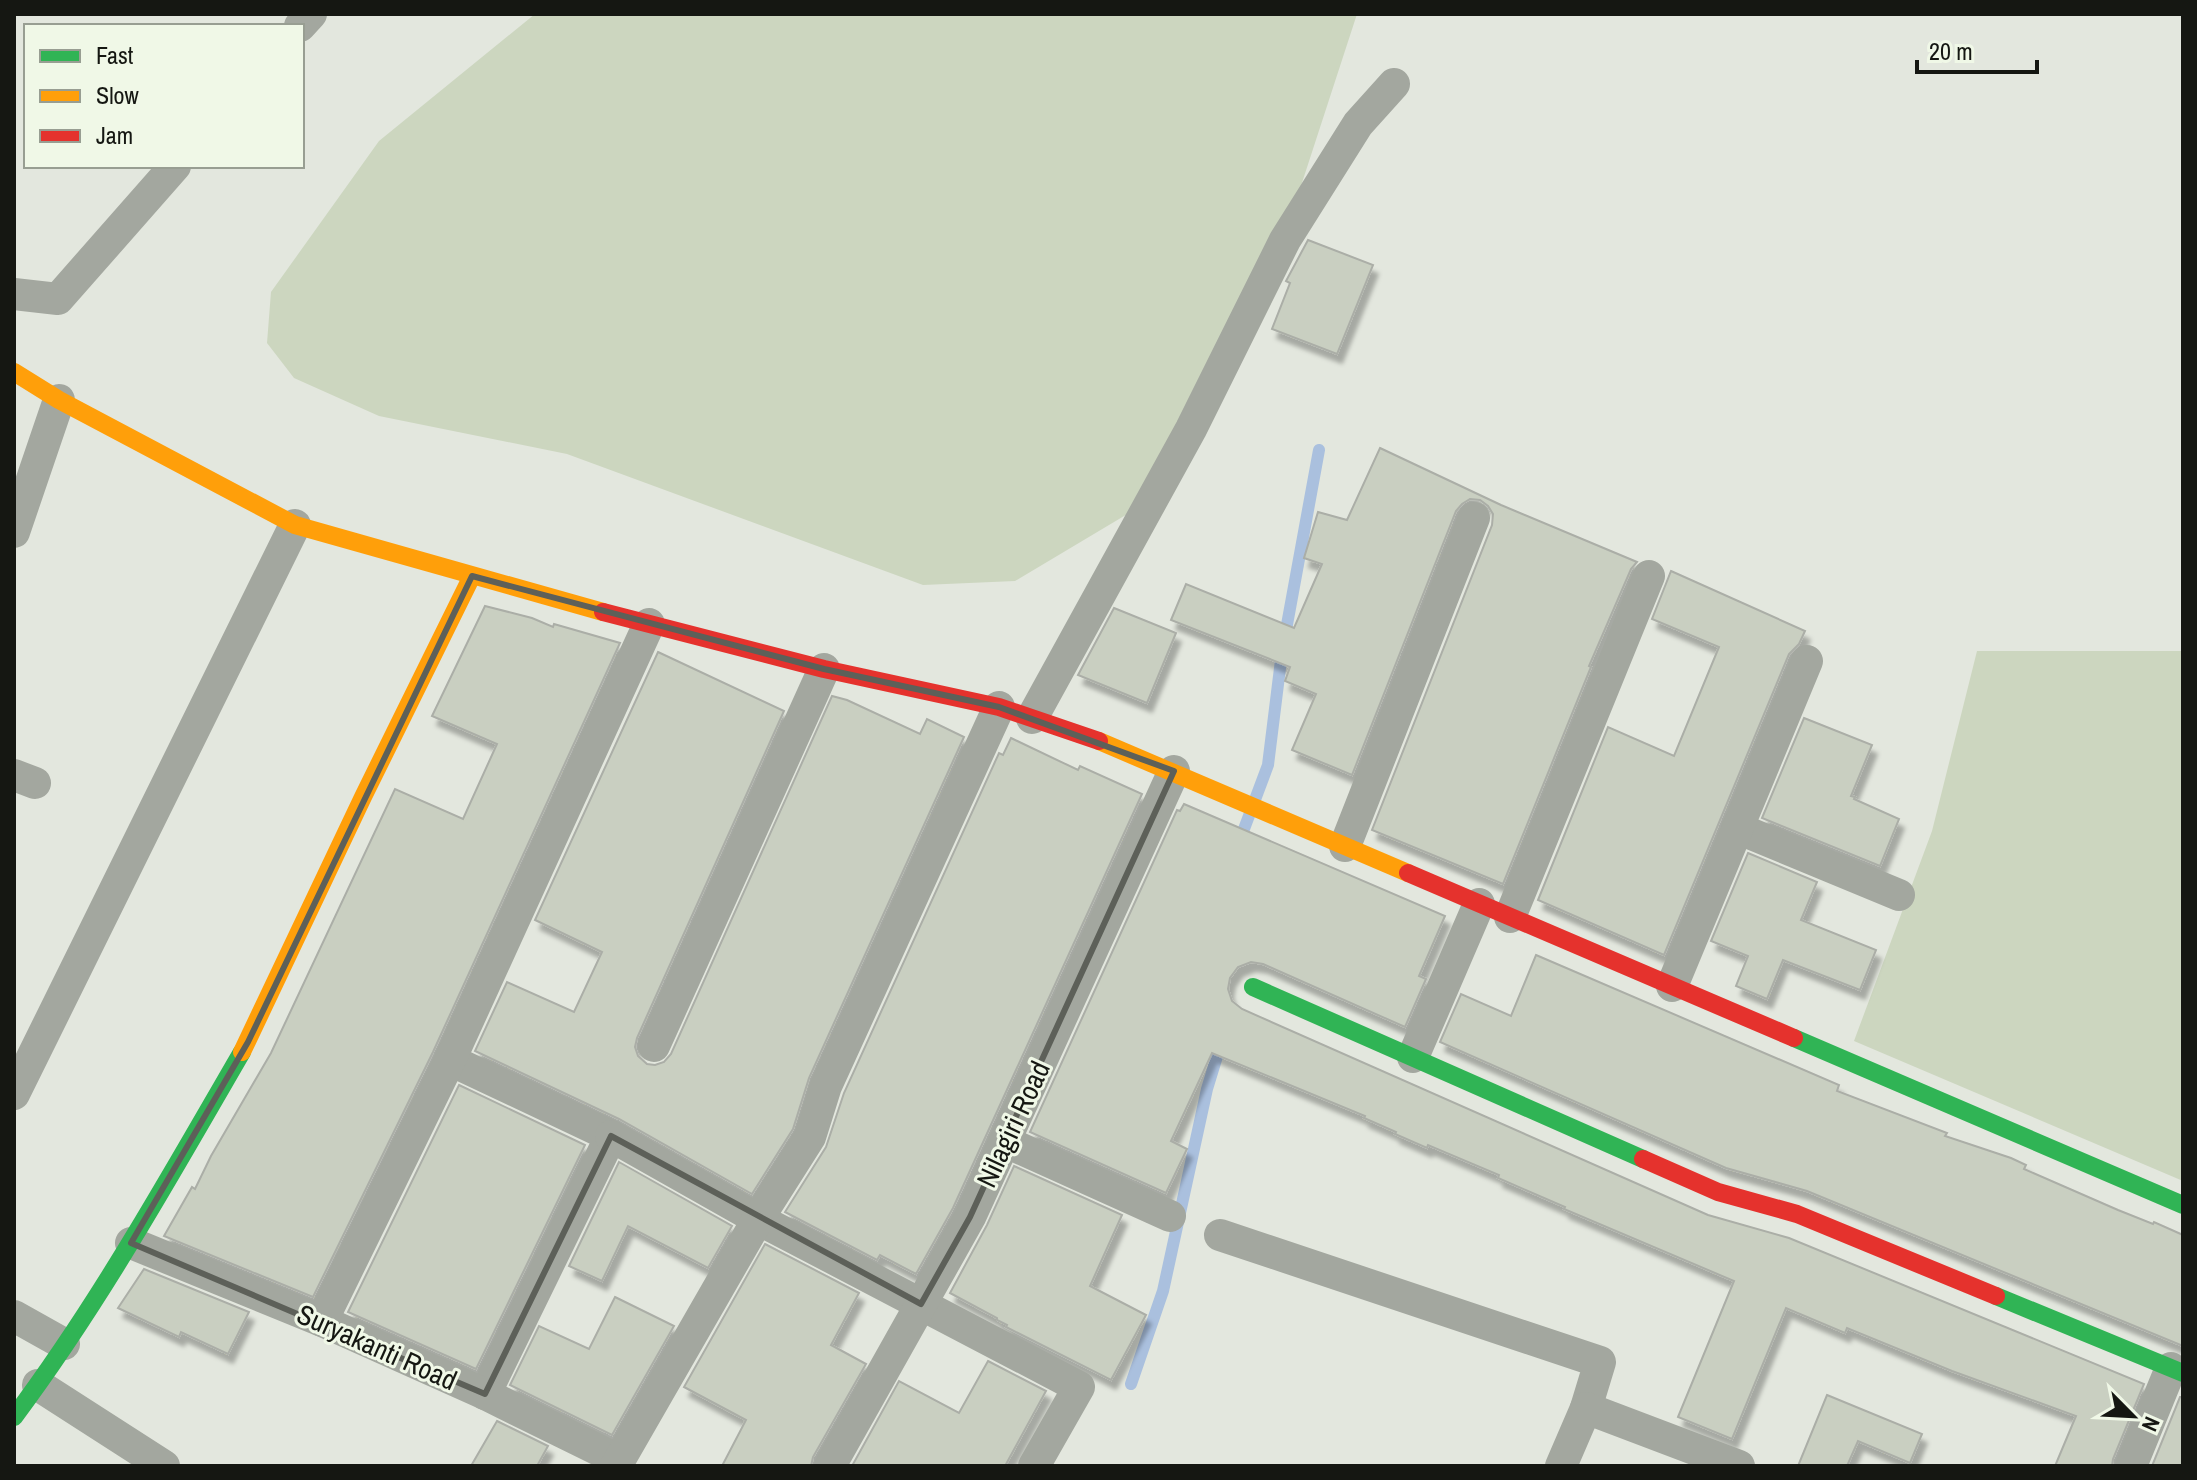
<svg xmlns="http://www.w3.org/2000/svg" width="2197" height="1480" font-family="'Archivo Narrow',sans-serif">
<defs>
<filter id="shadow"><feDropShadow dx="5" dy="9" stdDeviation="2" flood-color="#0004"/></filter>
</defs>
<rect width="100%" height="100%" fill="#e3e7de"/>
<!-- green -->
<g fill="#ccd6bf">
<path d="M535 14H1357L1298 195 1166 491 1015 581 923 585 567 454 379 416 294 378 267 343 271 292 379 141Z"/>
<path d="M1977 651H2183V1181L1854 1041 1932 831Z"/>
</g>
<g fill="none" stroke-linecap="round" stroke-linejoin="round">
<!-- stream -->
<g stroke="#aac0de" stroke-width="12">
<path d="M1238 845 1268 765 1282 652 1319 450"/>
<path d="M1131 1384 1163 1291 1207 1089 1222 1040"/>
</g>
</g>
<!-- building -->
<g fill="#c9cfc1" stroke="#abaea7" stroke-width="2" filter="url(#shadow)">
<path d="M1308 240 1373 265 1337 354 1272 329 1290 283 1286 281Z"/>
<path d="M1380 448 1501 505 1637 562 1631 569 1589 666 1591 667 1503 884 1372 830 1492 525 1493 514 1488 506 1480 500 1470 499 1462 504 1456 511 1352 775 1292 750 1316 694 1285 681 1290 667 1171 620 1186 584 1294 628 1322 564 1304 558 1318 512 1347 520Z"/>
<path d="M1671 571 1805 631 1799 644 1789 654 1664 955 1538 900 1608 727 1674 756 1719 647 1652 619Z"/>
<path d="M485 606 532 618 553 627 554 624 620 643 433 1052 313 1297 164 1236 192 1187 195 1189 211 1156 271 1053 395 789 463 819 497 744 432 716Z"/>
<path d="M1114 608 1176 633 1147 703 1078 675Z"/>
<path d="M658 652 784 711 637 1038 635 1047 638 1056 647 1064 655 1065 664 1062 671 1054 832 696 847 700 920 734 927 719 964 737 809 1078 793 1129 752 1194 619 1119 475 1051 507 982 574 1012 602 952 535 920Z"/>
<path d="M1804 718 1872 745 1851 796 1855 797 1854 799 1899 819 1880 866 1762 818Z"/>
<path d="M1011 738 1078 770 1080 766 1142 794 953 1208 916 1274 880 1255 877 1260 785 1212 826 1147 844 1093 999 753 1003 755Z"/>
<path d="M1184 804 1445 916 1419 976 1426 979 1405 1027 1263 964 1251 962 1238 967 1230 978 1228 989 1232 1001 1242 1009 1708 1215 1789 1238 2144 1384 2113 1459 2112 1466H2055L2076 1416 1952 1371 1847 1328 1845 1333 1786 1308 1732 1439 1678 1417 1734 1281 1564 1209 1565 1207 1498 1178 1499 1175 1428 1145 1427 1148 1395 1134 1396 1132 1364 1118 1365 1116 1212 1053 1171 1141 1187 1149 1166 1193 1030 1132 1177 810 1180 811Z"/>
<path d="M1748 853 1817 882 1801 920 1876 950 1860 990 1783 960 1767 999 1736 986 1748 956 1711 941Z"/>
<path d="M1536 955 1839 1085 1837 1091 1947 1133 1945 1136 2011 1158 2026 1165 2024 1169 2118 1210 2153 1224 2154 1222 2183 1235V1346L1807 1191 1726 1168 1440 1042 1461 994 1511 1016Z"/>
<path d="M459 1085 585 1145 476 1369 348 1312Z"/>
<path d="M619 1162 732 1226 708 1268 628 1226 602 1281 569 1266Z"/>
<path d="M1014 1166 1122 1215 1090 1286 1146 1315 1111 1380 1006 1327 1007 1325 997 1320V1318L950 1293 987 1225Z"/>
<path d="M765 1244 859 1293 831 1345 866 1364 813 1457 811 1466H722L746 1420 684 1387Z"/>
<path d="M144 1269 249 1312 228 1354 181 1332 179 1337 118 1308Z"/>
<path d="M615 1297 674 1326 612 1435 510 1385 539 1326 589 1349Z"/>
<path d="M988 1361 1046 1391 1005 1466H852L899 1381 959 1413Z"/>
<path d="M1827 1395 1922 1434 1910 1463 1858 1441 1847 1466H1798Z"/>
<path d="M2180 1397H2183V1466H2152Z"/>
<path d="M497 1421 548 1446 537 1466H471Z"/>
</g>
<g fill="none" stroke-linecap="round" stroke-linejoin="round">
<!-- street -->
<g stroke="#a3a79f" stroke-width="32">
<path d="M300 26 311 14"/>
<path d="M14 294 58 299 175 166"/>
<path d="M14 532 59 400"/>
<path d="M1032 718 1191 429 1285 240 1358 124 1394 84"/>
<path d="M14 775 35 783"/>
<path d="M1737 828 1899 895"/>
<path d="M1345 846 1474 518"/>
<path d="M1510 917 1649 576"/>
<path d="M1672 986 1807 661"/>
<path d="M654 1046 824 669"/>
<path d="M1413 1057 1479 904"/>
<path d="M450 1060 611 1136 485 1394"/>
<path d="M14 1094 295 525"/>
<path d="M611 1136 758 1219 1079 1387 1034 1466"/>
<path d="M1006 1142 1170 1216"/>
<path d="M1220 1235 1600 1362 1586 1408"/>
<path d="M131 1243 322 1321 485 1394 619 1460"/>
<path d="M14 1316 64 1344"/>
<path d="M322 1321 450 1060 649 624"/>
<path d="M38 1385 164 1466"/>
<path d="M616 1466 758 1219 810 1137 826 1086 999 707"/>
<path d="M830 1466 970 1217 1174 771"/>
<path d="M1561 1466 1586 1408 1739 1466"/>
<path d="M2131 1466 2171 1368"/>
</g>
<!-- fast -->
<g stroke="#30b455" stroke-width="18">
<path d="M1253 987 1643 1159"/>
<path d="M1794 1038 2183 1205"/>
<path d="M1996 1296 2183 1373"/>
<path d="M14 1417C100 1302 170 1176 242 1052"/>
</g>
<!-- slow -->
<g stroke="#ff9f0a" stroke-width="18">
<path d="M14 372 59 400 295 525 603 612"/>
<path d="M1099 741 1408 873"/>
<path d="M242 1052 363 797 472 576"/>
</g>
<!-- jam -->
<g stroke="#e5322d" stroke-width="18">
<path d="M603 612 824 669 999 707 1099 741"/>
<path d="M1408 873 1794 1038"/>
<path d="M1643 1159 1718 1192 1797 1214 1996 1296"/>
</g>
</g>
<!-- marked area -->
<path fill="none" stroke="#5d6059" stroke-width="6" stroke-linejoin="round" d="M472 576 824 669 999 707 1174 771 970 1217 921 1304 611 1136 485 1394 131 1243 248 1042Z"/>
<g text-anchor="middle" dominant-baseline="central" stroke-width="6" stroke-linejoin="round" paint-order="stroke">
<!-- street labels -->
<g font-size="28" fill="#151712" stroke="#f0f8e7">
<text transform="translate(1013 1124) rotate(-65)">Nilagiri Road</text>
<text transform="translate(377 1347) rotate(24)">Suryakanti Road</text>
</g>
</g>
<!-- border -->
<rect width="2197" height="1480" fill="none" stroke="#151712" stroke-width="32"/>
<!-- legend -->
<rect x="24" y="24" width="280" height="144" fill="#f0f8e7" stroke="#989e92" stroke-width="2"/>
<rect x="40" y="50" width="40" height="12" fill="#30b455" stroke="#989e92" stroke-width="2"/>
<text x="96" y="64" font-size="24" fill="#151712">Fast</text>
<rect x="40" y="90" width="40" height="12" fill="#ff9f0a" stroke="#989e92" stroke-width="2"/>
<text x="96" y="104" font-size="24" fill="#151712">Slow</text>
<rect x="40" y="130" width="40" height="12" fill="#e5322d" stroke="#989e92" stroke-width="2"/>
<text x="96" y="144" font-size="24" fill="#151712">Jam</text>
<!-- north arrow -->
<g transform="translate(2133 1416) rotate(114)" stroke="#f0f8e7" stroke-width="6" paint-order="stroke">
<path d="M0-6L14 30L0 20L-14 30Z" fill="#151712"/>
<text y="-12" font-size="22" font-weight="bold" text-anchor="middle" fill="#151712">N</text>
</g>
<!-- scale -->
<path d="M1917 60v12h120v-12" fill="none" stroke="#151712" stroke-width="4"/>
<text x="1929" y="60" font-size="24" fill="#151712" stroke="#f0f8e7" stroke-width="6" paint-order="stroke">20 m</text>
</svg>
